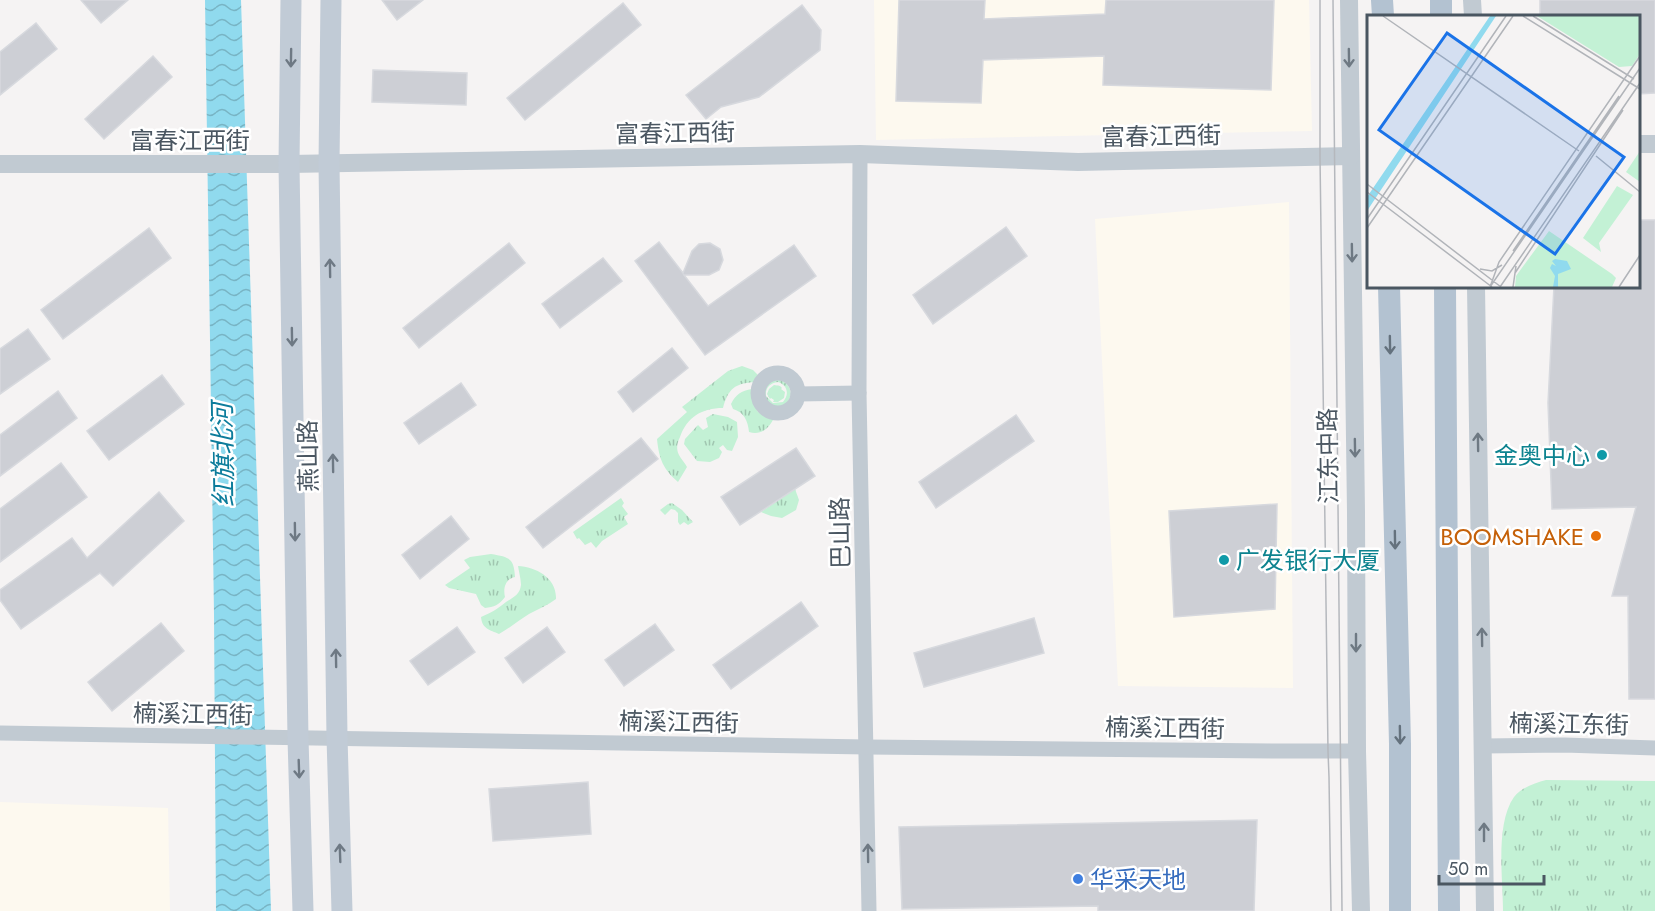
<svg xmlns="http://www.w3.org/2000/svg" width="1655" height="911" font-family="Jost,'Noto Sans SC',sans-serif">
<defs>
<pattern id="grass-tufts" width="24" height="20" patternUnits="userSpaceOnUse" patternTransform="scale(1.5)"><rect width="24" height="20" fill="#c3f1d5"/><path d="M3 7l-1-3M5 7V3M7 7l1-3M15 17l-1-3M17 17v-4M19 17l1-3" fill="none" stroke="#a0c6b0"/></pattern>
<pattern id="water-waves" width="16" height="10" patternUnits="userSpaceOnUse" patternTransform="scale(1.5)"><rect width="16" height="10" fill="#90daee"/><path d="M0 5q4-4 8 0t8 0" fill="none" stroke="#78b4c4"/></pattern>
</defs>
<rect width="100%" height="100%" fill="#f5f3f3"/>
<!-- commercial -->
<g fill="#fdf9ef">
<path d="M874 0H1309L1312 131 876 140Z"/>
<path d="M1289 202 1293 688 1118 686 1095 219Z"/>
<path d="M0 802 168 808 170 911H0Z"/>
</g>
<!-- grass -->
<g fill="url(#grass-tufts)" fill-rule="evenodd">
<path d="M742 366 753 370 759 376 755 382C735 383 728 389 723 408 702 408 687 417 680 437 677 443 676 449 679 455 681 459 685 463 687 467L678 482C663 469 659 459 657 439L687 412 682 407 728 371Z"/>
<path d="M777 379C787 381 795 391 788 401 774 424 744 385 777 379ZM778 382C787 385 790 394 783 402L773 403 766 396C765 388 770 383 778 382Z"/>
<path d="M774 385 780 386 782 388 781 389 785 392 784 398 778 402H773L774 400 771 398 770 399 767 394 769 389Z"/>
<path d="M752 389 751 396 758 412 774 418C769 428 761 436 749 432 748 421 744 412 733 409L731 404C736 394 741 391 752 389Z"/>
<path d="M713 414 728 417 737 422 738 437 732 451 727 450 723 445 719 448 722 452 719 458 710 462 697 461 684 444 685 439 698 425 703 430 708 427 706 418Z"/>
<path d="M795 489 799 500 796 510 782 518 771 516 761 512Z"/>
<path d="M621 498 624 503 622 506 628 514 624 517 628 524 602 541 596 548 591 542 585 545 579 538 577 539 573 532Z"/>
<path d="M672 503 682 510 693 522 688 525 684 522 680 525 678 522V513L675 510 671 509 665 515 660 510 668 504Z"/>
<path d="M491 554C509 557 514 558 515 577 505 579 503 589 505 597 499 605 494 607 485 608L481 605 476 594 449 588 445 585 470 568 464 560 470 557Z"/>
<path d="M518 566C536 567 557 578 556 599 548 605 538 609 529 614 519 620 510 628 499 634 490 630 482 629 481 617 492 612 496 610 506 602 512 598 520 595 521 585 521 580 519 572 518 566Z"/>
<path d="M1546 780 1655 781V911H1503C1503 879 1495 824 1514 797 1522 787 1535 783 1546 780Z"/>
</g>
<!-- water -->
<path fill="url(#water-waves)" d="M205 0H241L271 911H216L214 614Z"/>
<!-- building -->
<g fill="#cdcfd5" stroke="#d7d9de" stroke-width="1.5">
<path d="M81 0H128L101 23Z"/>
<path d="M382 0H423L397 20Z"/>
<path d="M899 0H985L984 19 1105 14 1106 0H1274L1271 90 1103 85 1104 56 983 60 981 103 896 101Z"/>
<path d="M1540 0H1655V93L1638 94V16H1540Z"/>
<path d="M623 3 641 25 525 120 507 98Z"/>
<path d="M802 5 821 30 820 50 759 97 721 107 706 119 686 95Z"/>
<path d="M36 23 57 49 0 95V52Z"/>
<path d="M153 56 172 77 104 139 85 119Z"/>
<path d="M373 70 467 73 466 105 372 102Z"/>
<path d="M1638 220H1655V699H1629L1628 596H1612L1636 507 1552 509 1548 403 1554 286H1638Z"/>
<path d="M1006 227 1027 256 933 324 913 295Z"/>
<path d="M149 228 171 258 63 339 41 310Z"/>
<path d="M659 242 683 273 692 251 699 244 710 243 720 249 723 260 719 270 709 275H684L708 306 794 245 816 276 705 355 635 261Z"/>
<path d="M509 243 525 263 419 348 403 328Z"/>
<path d="M603 258 622 281 560 328 542 304Z"/>
<path d="M28 329 50 359 0 394V349Z"/>
<path d="M672 348 688 368 633 412 618 392Z"/>
<path d="M162 375 184 404 109 460 87 431Z"/>
<path d="M461 383 476 405 419 444 404 423Z"/>
<path d="M58 391 77 418 0 476V435Z"/>
<path d="M1016 415 1034 441 936 508 919 482Z"/>
<path d="M641 438 658 459 543 548 526 527Z"/>
<path d="M796 448 815 476 740 525 721 497Z"/>
<path d="M61 463 87 497 0 562V509Z"/>
<path d="M159 492 184 521 113 586 100 573 21 629 0 600V590L72 538 87 558Z"/>
<path d="M1277 504 1275 609 1174 617 1169 511Z"/>
<path d="M451 516 469 539 420 579 402 555Z"/>
<path d="M801 602 818 626 731 689 713 665Z"/>
<path d="M1034 618 1044 653 924 687 914 653Z"/>
<path d="M161 623 184 651 112 711 88 682Z"/>
<path d="M655 624 674 650 624 686 605 660Z"/>
<path d="M457 627 475 652 428 685 410 661Z"/>
<path d="M547 627 565 652 523 683 505 658Z"/>
<path d="M588 782 591 834 493 841 489 789Z"/>
<path d="M1257 820 1254 911H1098V906L902 909 899 827Z"/>
</g>
<g fill="none" stroke-linecap="round" stroke-linejoin="round">
<!-- minor -->
<g stroke="#c1cad2" stroke-width="15">
<path d="M860 154 859 393 869 911"/>
<circle cx="778" cy="393" r="20"/>
<path d="M798 394 859 393"/>
<path d="M0 733 867 747 1275 751H1357"/>
<path d="M1483 746 1564 745 1655 748"/>
</g>
<!-- tertiary -->
<g stroke="#c1cad2" stroke-width="18">
<path d="M1349 0 1356 512 1357 751 1361 911"/>
<path d="M1472 0 1473 16"/>
<path d="M1638 144H1655"/>
<path d="M0 164H289L860 154 1078 162 1351 156"/>
<path d="M1476 286 1485 911"/>
</g>
<!-- secondary -->
<g stroke="#c1cbd6" stroke-width="21">
<path d="M291 0 289 164 298 738 303 911"/>
<path d="M331 0 329 163 337 737 342 911"/>
</g>
<!-- primary -->
<g stroke="#b3c2d1" stroke-width="22">
<path d="M1382 0 1383 16"/>
<path d="M1441 0V16"/>
<path d="M1389 286 1400 744V911"/>
<path d="M1445 286 1449 911"/>
</g>
<!-- tram -->
<g stroke="#b5b8bd" stroke-width="1.5">
<path d="M1320 0V157L1328 751 1329 777 1331 911"/>
<path d="M1333 0 1342 911"/>
</g>
</g>
<!-- one-way arrows -->
<defs><path id="oneway-shaft" d="M-6 0H5M1.5-3L5.5 0L1.5 3" fill="none" stroke-width="1.6" stroke-linecap="round" stroke-linejoin="round" transform="scale(1.5)"/></defs>
<g stroke="#6e7984">
<use href="#oneway-shaft" transform="translate(291 58) rotate(91)"/>
<use href="#oneway-shaft" transform="translate(330 268) rotate(-91)"/>
<use href="#oneway-shaft" transform="translate(292 337) rotate(89)"/>
<use href="#oneway-shaft" transform="translate(333 463) rotate(-91)"/>
<use href="#oneway-shaft" transform="translate(295 532) rotate(89)"/>
<use href="#oneway-shaft" transform="translate(336 658) rotate(-91)"/>
<use href="#oneway-shaft" transform="translate(299 769) rotate(88)"/>
<use href="#oneway-shaft" transform="translate(340 853) rotate(-92)"/>
</g>
<g stroke="#6e7983">
<use href="#oneway-shaft" transform="translate(1349 58) rotate(89)"/>
<use href="#oneway-shaft" transform="translate(1352 253) rotate(89)"/>
<use href="#oneway-shaft" transform="translate(1478 442) rotate(-91)"/>
<use href="#oneway-shaft" transform="translate(1355 448) rotate(89)"/>
<use href="#oneway-shaft" transform="translate(1482 637) rotate(-91)"/>
<use href="#oneway-shaft" transform="translate(1356 643) rotate(90)"/>
<use href="#oneway-shaft" transform="translate(1484 832) rotate(-90)"/>
<use href="#oneway-shaft" transform="translate(868 853) rotate(-91)"/>
</g>
<g stroke="#64717d">
<use href="#oneway-shaft" transform="translate(1390 345) rotate(89)"/>
<use href="#oneway-shaft" transform="translate(1395 540) rotate(89)"/>
<use href="#oneway-shaft" transform="translate(1400 735) rotate(89)"/>
</g>
<!-- markers -->
<g fill="#0f9aa8" stroke="#fff" stroke-width="2">
<circle cx="1602" cy="455" r="6"/>
<circle cx="1224" cy="560" r="6"/>
</g>
<circle fill="#e8710a" stroke="#fff" stroke-width="2" cx="1596" cy="536" r="6"/>
<circle fill="#3f7fe0" stroke="#fff" stroke-width="2" cx="1078" cy="879" r="6"/>
<g text-anchor="middle" dominant-baseline="central" stroke-width="5" stroke-linejoin="round" paint-order="stroke">
<!-- street labels -->
<g font-size="24" fill="#4a5661" stroke="#fff">
<text transform="translate(675 133) rotate(-1)">富春江西街</text>
<text transform="translate(1161 136) rotate(-1)">富春江西街</text>
<text x="190" y="140">富春江西街</text>
<text transform="translate(308 456) rotate(-91)">燕山路</text>
<text transform="translate(1328 456) rotate(-91)">江东中路</text>
<text transform="translate(840 533) rotate(-91)">巴山路</text>
<text transform="translate(193 714) rotate(1)">楠溪江西街</text>
<text transform="translate(679 722) rotate(1)">楠溪江西街</text>
<text transform="translate(1569 724) rotate(1)">楠溪江东街</text>
<text transform="translate(1165 728) rotate(1)">楠溪江西街</text>
</g>
<!-- culture labels -->
<g font-size="24" fill="#0d838f" stroke="#fff" text-anchor="end">
<text x="1590" y="455">金奥中心</text>
<text x="1236" y="560" text-anchor="start">广发银行大厦</text>
</g>
<!-- food labels -->
<g font-size="24" fill="#c56008" stroke="#fff" text-anchor="end">
<text x="1584" y="536">BOOMSHAKE</text>
</g>
<!-- shop labels -->
<g font-size="24" fill="#366cbe" stroke="#fff" text-anchor="start">
<text x="1090" y="879">华采天地</text>
</g>
<!-- water labels -->
<g font-size="26" font-style="italic" fill="#0c7c9b" stroke="#fff">
<text transform="translate(223 455) rotate(-91)">红旗北河</text>
</g>
</g>
<!-- overview -->
<g transform="translate(1367 15)">
<rect width="273" height="273" fill="#f5f3f3"/>
<path d="M170 1H273V39L265 51 252 52ZM273 136V167L259 157ZM250 171 266 180 232 228 234 237 216 223ZM182 216 245 259 249 263 245 272H148L149 261Z" fill="#c3f1d5"/>
<path d="M123 1H129L0 196V182ZM188 244 200 246 204 254 191 259V272H186L188 261 183 253 185 249 189 251 185 246Z" fill="#90daee"/>
<path fill="none" stroke="#b1b4b9" stroke-width="1.5" d="M16 1 212 136M156 1 273 74M166 1 267 64M229 141 273 177M0 169 134 272M0 177 125 272M0 204 139 1M0 213 146 1M146 236 252 81M113 254 125 256 135 250M148 258 256 95M123 272 273 53M123 272 132 247 273 41M133 272 273 68M146 272 149 251M252 272 273 240"/>
<path fill="#1a73e8" fill-opacity="0.15" stroke="#1a73e8" stroke-width="3" d="M80 18 257 142 188 239 12 115Z"/>
<rect width="273" height="273" fill="none" stroke="#4a5661" stroke-width="3"/>
</g>
<!-- scale -->
<path d="M1439 875v9h105v-9" fill="none" stroke="#4a5661" stroke-width="3"/>
<text x="1448" y="875" font-size="18" fill="#4a5661" stroke="#ffffff" stroke-width="4.5" paint-order="stroke">50 m</text>
</svg>
